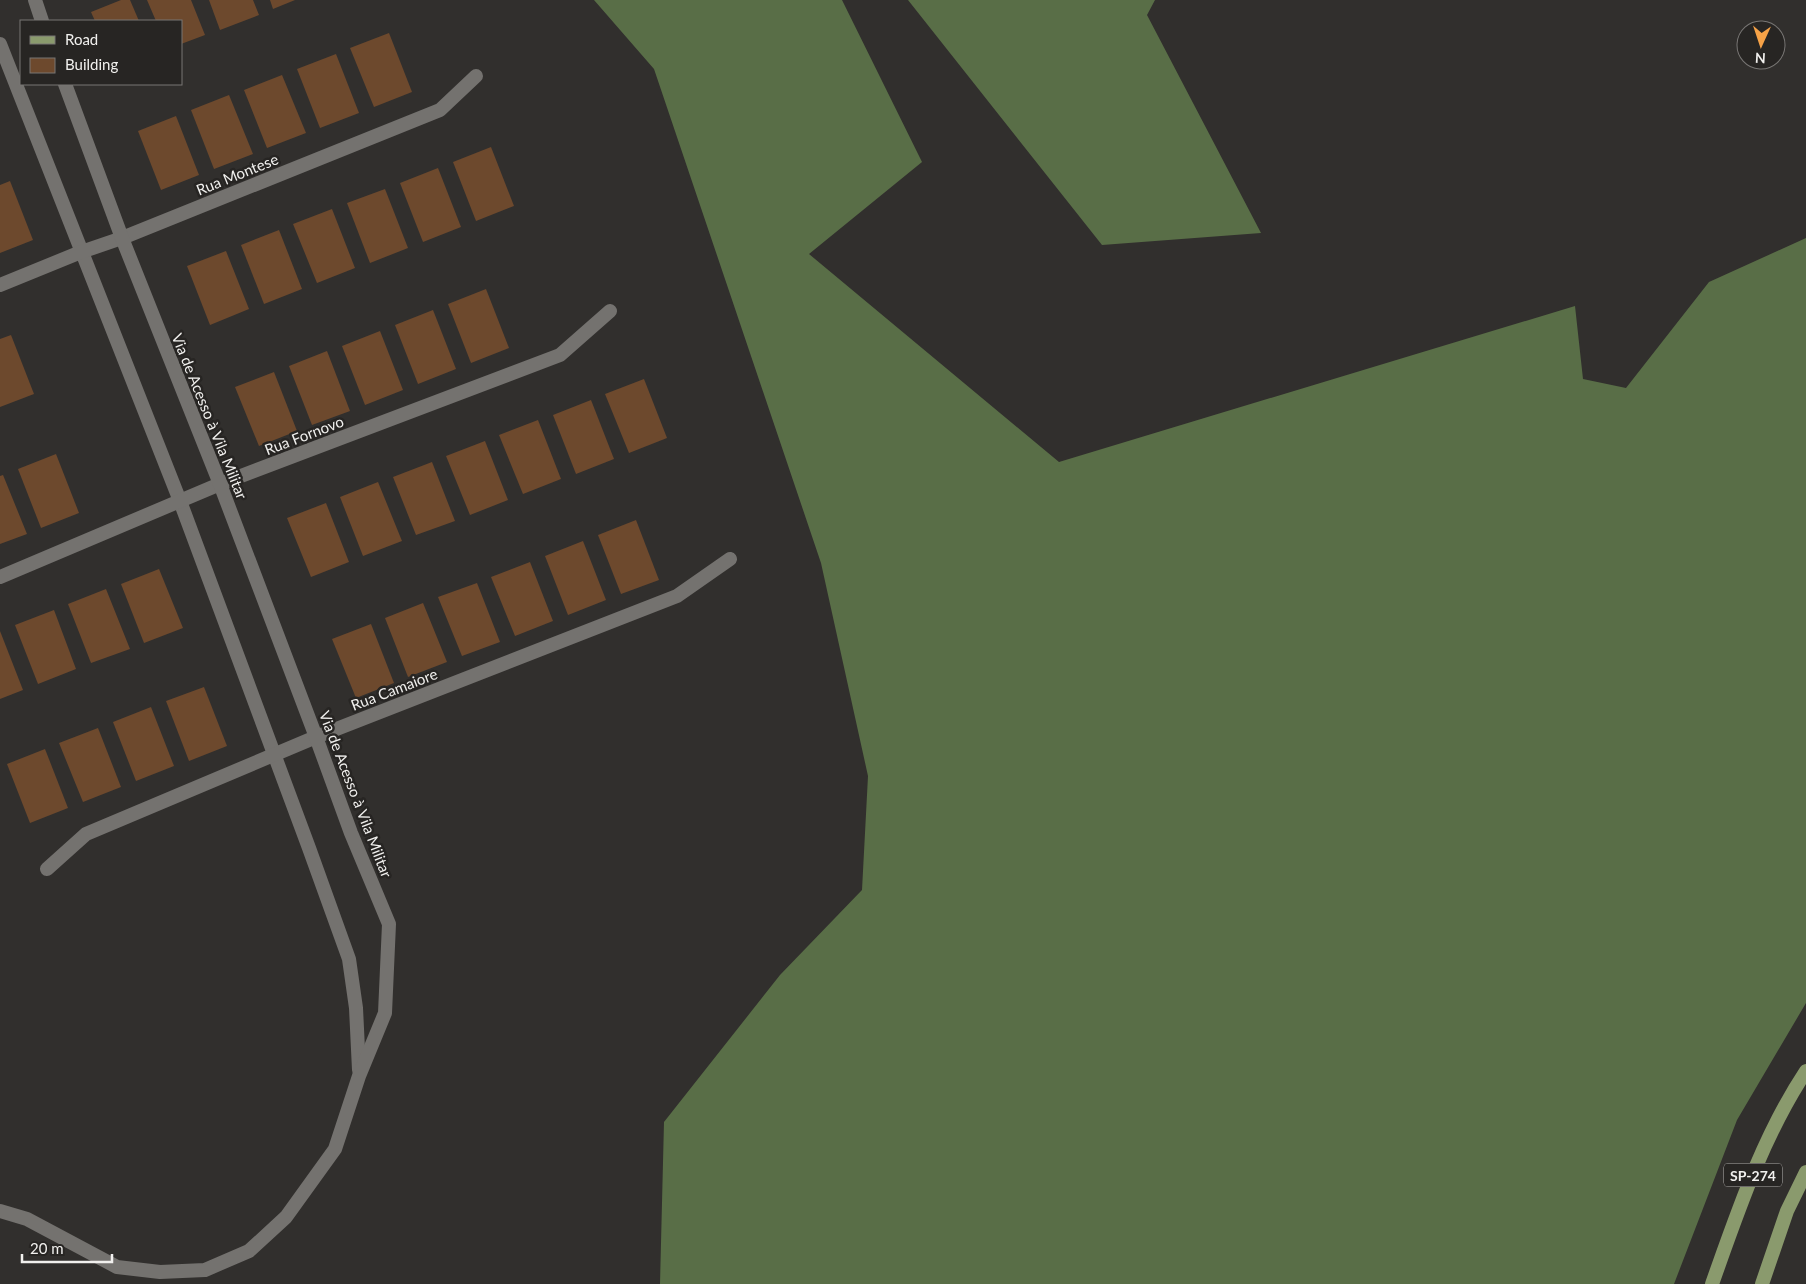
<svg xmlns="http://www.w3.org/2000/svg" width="1806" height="1284" font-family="Lato,sans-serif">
<rect width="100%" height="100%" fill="#312f2d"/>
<!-- forest -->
<g fill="#596e47">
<path d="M594 0H842L922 162 809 254 1059 462 1575 306 1583 379 1626 388 1709 282 1806 238V1003L1737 1120 1674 1284H660L664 1122 780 975 862 890 868 776 821 563 654 69Z"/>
<path d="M908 0H1155L1147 15 1261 233 1102 245Z"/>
</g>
<!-- building -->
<g fill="#6d492d">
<path d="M121 0H130L139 21H95L91 12Z"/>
<path d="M147 0H191L205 35 181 44V21H156Z"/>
<path d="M209 0H253L259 15 220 30Z"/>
<path d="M270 0H295L273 9Z"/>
<path d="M389 33 412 92 374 107 350 48Z"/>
<path d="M336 54 359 113 320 128 297 69Z"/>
<path d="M282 75 306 133 267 148 244 90Z"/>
<path d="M229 95 253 154 214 169 191 110Z"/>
<path d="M176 116 199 175 161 190 138 131Z"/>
<path d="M491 147 514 206 476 221 453 162Z"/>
<path d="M438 168 461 227 423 242 400 183Z"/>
<path d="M10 181 33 240 0 253V185Z"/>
<path d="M385 189 408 248 370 263 347 203Z"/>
<path d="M332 209 355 268 317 283 293 224Z"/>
<path d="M279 230 302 289 264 304 241 245Z"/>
<path d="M226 251 249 309 210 325 187 266Z"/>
<path d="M486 289 509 348 471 363 448 304Z"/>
<path d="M433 310 456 369 418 384 395 325Z"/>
<path d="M380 331 403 390 365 405 342 346Z"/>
<path d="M11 335 34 394 0 407V339Z"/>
<path d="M327 351 350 411 312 425 289 366Z"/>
<path d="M274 372 297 431 259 446 235 387Z"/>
<path d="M644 379 667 438 629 453 605 394Z"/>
<path d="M591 400 614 459 576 474 553 415Z"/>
<path d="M538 420 561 479 523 494 499 435Z"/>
<path d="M485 441 508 500 470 515 446 456Z"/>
<path d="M56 454 79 513 41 528 18 469Z"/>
<path d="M432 462 455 521 416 535 393 477Z"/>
<path d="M3 475 27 534 0 544V476Z"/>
<path d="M378 482 402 541 363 556 340 497Z"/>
<path d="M326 503 349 562 311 577 287 518Z"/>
<path d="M636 520 659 580 621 594 598 535Z"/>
<path d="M583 541 606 600 568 615 545 556Z"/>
<path d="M530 562 553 621 515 636 491 577Z"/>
<path d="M159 569 183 628 144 643 121 584Z"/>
<path d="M477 583 500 642 462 656 438 597Z"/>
<path d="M106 589 130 649 91 663 68 604Z"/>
<path d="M423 603 447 662 408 677 385 618Z"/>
<path d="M54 610 76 669 38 684 15 625Z"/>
<path d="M371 624 394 683 356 698 332 639Z"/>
<path d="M0 631 23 690 0 699Z"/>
<path d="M204 687 227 746 189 761 166 701Z"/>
<path d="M151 707 174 766 136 781 113 722Z"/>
<path d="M98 728 121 787 83 802 59 743Z"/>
<path d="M45 749 68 808 30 823 7 764Z"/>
</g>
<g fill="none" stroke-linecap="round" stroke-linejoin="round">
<!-- minor -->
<g stroke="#74726f" stroke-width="14">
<path d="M35 0 42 21"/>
<path d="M0 44 180 501 309 848 349 959 356 1008 359 1070"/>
<path d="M0 285 81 252 122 238 440 110 476 76"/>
<path d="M0 577 220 484 560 355 610 311"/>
<path d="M47 869 86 834 316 737 677 596 730 559"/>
<path d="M0 1211 27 1219 117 1267 160 1272 205 1270 249 1251 286 1217 335 1149 359 1076 385 1013 389 924 351 833 316 737 220 484 122 238 65 84"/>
</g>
<!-- primary -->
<g stroke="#8a9a6d" stroke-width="14">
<path d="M1712 1284C1738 1211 1763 1136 1806 1071"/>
<path d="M1762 1284 1787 1211 1806 1172"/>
</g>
</g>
<g text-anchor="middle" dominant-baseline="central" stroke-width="5" stroke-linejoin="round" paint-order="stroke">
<!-- shield labels -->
<rect fill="#272523" stroke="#b4b3b1" stroke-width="1" x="1724" y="1163.5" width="58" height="23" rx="4"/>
<g font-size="14" font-weight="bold" fill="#f1f0ee">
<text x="1753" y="1175">SP-274</text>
</g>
<!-- street labels -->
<g font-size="15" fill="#f1f0ee" stroke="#272523">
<text transform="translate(237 174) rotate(-22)">Rua Montese</text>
<text transform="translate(210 416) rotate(68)">Via de Acesso à Vila Militar</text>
<text transform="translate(304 435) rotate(-21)">Rua Fornovo</text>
<text transform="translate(394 689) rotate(-21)">Rua Camaiore</text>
<text transform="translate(356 794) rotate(69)">Via de Acesso à Vila Militar</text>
</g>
</g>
<!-- legend -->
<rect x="20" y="20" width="162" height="65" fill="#272523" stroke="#787674"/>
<rect x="30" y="36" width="25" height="8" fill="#8a9a6d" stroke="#787674"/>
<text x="65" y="45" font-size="15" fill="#f1f0ee">Road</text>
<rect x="30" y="58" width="25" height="15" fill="#6d492d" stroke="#787674"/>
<text x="65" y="70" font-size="15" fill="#f1f0ee">Building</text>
<!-- north arrow -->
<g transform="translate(1761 45) rotate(183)"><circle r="24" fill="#272523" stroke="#787674"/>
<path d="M0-4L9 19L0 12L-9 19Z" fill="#f6a247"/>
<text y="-8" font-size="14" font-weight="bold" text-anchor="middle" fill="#f1f0ee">N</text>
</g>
<!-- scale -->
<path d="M22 1254v8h90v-8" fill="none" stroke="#f1f0ee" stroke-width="2.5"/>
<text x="30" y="1254" font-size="15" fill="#f1f0ee" stroke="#272523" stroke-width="4" paint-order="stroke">20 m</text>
</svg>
